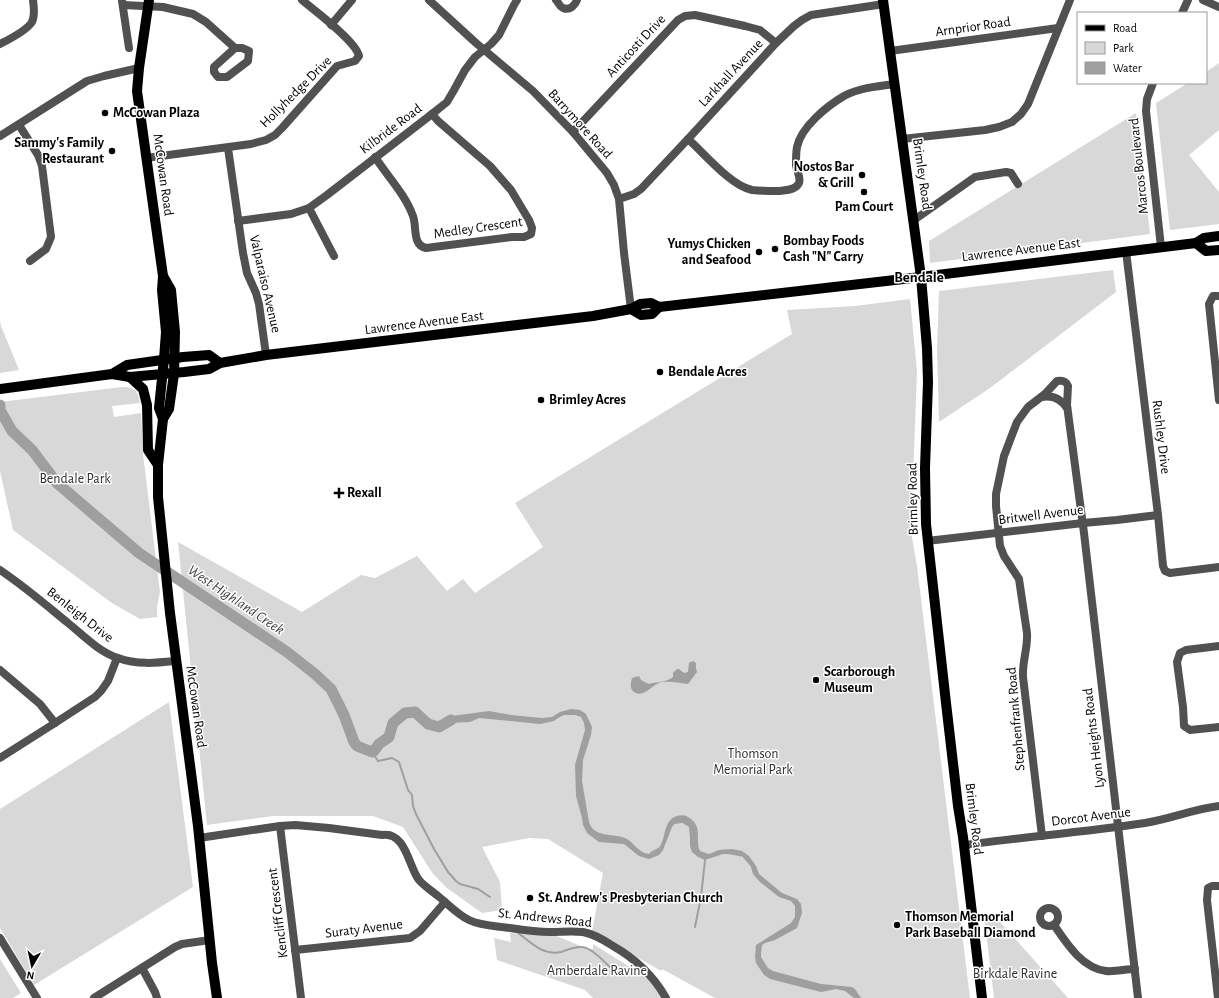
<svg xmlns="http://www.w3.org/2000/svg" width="1219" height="998" font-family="'Alegreya Sans',sans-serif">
<rect width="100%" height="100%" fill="#fff"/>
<!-- green -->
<g fill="#d8d8d8">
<path d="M1219 63V130L1189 155 1219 192V224L1170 230 1156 103 1188 83H1206V72Z"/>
<path d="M1136 113 1150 234 930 263 929 241Z"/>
<path d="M1113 270 1116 292 990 388 939 422 937 349 939 291Z"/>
<path d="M910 299 917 371 911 532 917 566 970 998H715L662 969 661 971 592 931 603 873 548 839 529 838 482 847 500 882 502 910 482 913 447 888 433 874 403 827 373 816H273L207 825 178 542 302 612 361 575 375 578 417 556 447 591 463 579 475 593 543 547 515 503 792 334 787 310 855 306Z"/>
<path d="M0 321 1 326 19 370 0 373Z"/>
<path d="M122 387C135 387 138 391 140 403L112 406 114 417 141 413 143 454 160 592 157 606V617L140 619 112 603 13 530 0 471V402Z"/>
<path d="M169 702 193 887 34 985 0 928V809Z"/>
<path d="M993 914 1068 998H994L984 915Z"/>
<path d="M510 933 554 935 588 949H593V944L657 984 664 998H593L585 990 497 960 494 938 511 942Z"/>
<path d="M0 959 21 993 13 998H0Z"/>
</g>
<!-- water -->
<g fill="#9f9f9f">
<path d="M693 661 696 663V668L697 672 688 684C680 683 670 681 662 682 653 683 644 699 634 692 629 688 631 683 632 678L639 676 641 680 649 684C656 682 667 682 673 677V673L677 669H679L684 673 688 672 689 663Z"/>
<path d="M571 709 580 710 586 714 592 727 591 735 583 760 582 781 589 822C594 838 612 833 625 838 635 842 643 861 656 851 668 841 661 821 677 816 680 815 684 815 686 816 705 825 694 840 700 851L709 854 719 850 732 849 742 851 749 856 756 866 759 874 782 893 797 899 801 904 802 913 797 928 775 940 765 943 762 945 761 953V957L768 968 773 971 821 984 852 987 855 989 861 998H854L845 991 836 989 821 992 770 979 764 975 756 963 755 957 756 945 791 923 795 917V906L791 901 779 897 760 882 753 874 749 861 744 857 728 854H723L705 860 698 857 692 852 690 846V838L689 827 681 822H676L672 827 663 850 659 855 649 859 639 856 624 844 599 842 587 833 583 825 582 818 576 796 575 765 585 730 584 723 581 717 575 715H564L558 718 554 721 540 724 479 718 470 722 451 723 452 716 489 711 511 715 542 718 552 717 560 712Z"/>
</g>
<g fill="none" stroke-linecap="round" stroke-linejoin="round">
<!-- stream -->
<g stroke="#9f9f9f" stroke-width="2">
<path d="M372 752 378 761 392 758 399 762 408 790 412 795 413 806 416 814 434 849 448 872 456 881 460 884 478 889 490 897"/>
<path d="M675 823 681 822"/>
<path d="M651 853 658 849"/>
<path d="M744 857 751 865"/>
<path d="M695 927 701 897 705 860"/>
<path d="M517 932C530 942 543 956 561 952 567 950 575 946 582 947 592 948 602 960 610 967"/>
</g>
<!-- river -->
<path stroke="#9f9f9f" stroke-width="11" d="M0 405V410L12 431 32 450 57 483 139 553 287 652 315 674 331 689 344 715 354 742 357 746 372 752 374 751 379 744 389 737 393 723 405 713 415 712 428 724 439 727 451 720"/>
<!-- minor -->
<g stroke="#515151" stroke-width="8">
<path d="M429 0 476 43 533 91 573 132 607 173 614 185 619 199 624 253 631 309"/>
<path d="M556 0C558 2 560 7 563 8 570 11 575 5 577 0"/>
<path d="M1203 0 1219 7"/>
<path d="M122 1 129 48"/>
<path d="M123 5 163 7 193 14 206 22 235 48H242L249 51 248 61 227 77H218L214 72V67L235 48"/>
<path d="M1182 13 1188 0"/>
<path d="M331 25 352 0"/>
<path d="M0 44C8 40 27 30 32 22 35 16 34 7 33 0"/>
<path d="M890 51 1058 28"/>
<path d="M1153 83 1147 99 1146 111 1161 247"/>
<path d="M19 125 38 155 42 166 51 237 46 249 30 261"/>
<path d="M573 132 678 20 685 16 695 15 745 26 760 30 776 43"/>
<path d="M0 136 87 81 104 76 139 68"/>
<path d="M688 139C705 154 730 185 752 190 761 191 771 191 780 191 786 190 796 190 799 183 801 178 797 171 796 165 796 159 796 152 797 147 801 127 827 106 844 96 859 88 878 86 895 84"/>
<path d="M902 139 985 130 999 127 1012 122 1021 114 1028 104 1070 0"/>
<path d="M228 148 243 253 247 273 256 293 259 304 266 355"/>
<path d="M375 157C388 177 405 194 413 216 417 227 412 245 426 248L512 237H524L531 234 532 228 529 220 511 190 490 166 438 121 432 114"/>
<path d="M146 158 251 144 266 140 275 135 282 128 337 66 355 61 359 56C356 41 315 11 302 0"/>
<path d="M619 199 634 194 641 189 688 139 776 43 794 26 802 20 811 15 884 4"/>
<path d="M309 208 334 256"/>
<path d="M914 220 975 177 1006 172 1011 173 1018 184"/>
<path d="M238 221 291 214 309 208 327 195 432 114 447 102 454 90 465 70 475 57 491 44 499 35 514 5 517 0"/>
<path d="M1126 251 1158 515 1163 566 1165 571 1170 573 1219 567"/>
<path d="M1219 296H1213L1209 304 1219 400"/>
<path d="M1042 397C1053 395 1061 399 1067 408"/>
<path d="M927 541 1083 523 1117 520 1158 515"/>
<path d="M0 570C24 586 46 605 68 623 83 635 99 652 118 658 137 665 156 663 176 661"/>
<path d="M1219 646 1186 650 1180 653 1177 662 1183 707 1184 726 1190 730 1219 727"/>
<path d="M0 670 40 704 55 723"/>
<path d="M0 758 55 723 95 697 101 691 108 681 117 658"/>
<path d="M280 826 301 998"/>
<path d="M1042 836 1023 677C1022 662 1028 648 1027 633L1019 579 1004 556 1000 546 996 506V494L1004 456 1017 422 1028 407 1045 394 1057 381C1063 380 1066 381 1068 386L1067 405 1084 533 1138 998"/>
<path d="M199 838 280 826 295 825 329 828 382 835C406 831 409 868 419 880 424 886 432 891 438 896 448 904 457 914 469 920 481 926 497 926 510 928 523 930 536 932 550 932 561 932 572 931 583 932 594 934 604 940 613 946 636 959 653 975 666 998"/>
<path d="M964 845C1024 837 1085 832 1145 823 1170 819 1194 809 1219 806"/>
<circle cx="1049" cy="917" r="9"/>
<path d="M1054 925C1067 944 1082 968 1106 971 1115 972 1126 969 1135 969"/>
<path d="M0 938 37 998"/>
<path d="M295 950 410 938 420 931 445 902"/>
<path d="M142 968 155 992 157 998"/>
<path d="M94 998 175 947 182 944 210 940"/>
<path d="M1218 998 1207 900 1208 888 1212 886H1219"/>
</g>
<!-- major -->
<g stroke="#000" stroke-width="10">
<path d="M149 0 139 68 137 91 163 276 162 290 166 332 164 359 159 408 163 419 158 465V497L170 613 198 826 212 963 217 998"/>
<path d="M883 0 921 277 927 348 928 382 925 468 926 524 946 703 958 806 963 837 982 998"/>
<path d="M1196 243 1206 251 1219 250"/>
<path d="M631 309 641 315 652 314 659 307"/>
<path d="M112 374 127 365 183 357 209 355 220 363"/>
<path d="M130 377 143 389 147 405 148 450 158 465"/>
<path d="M0 389 112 374 130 377 184 372 209 369 220 363 266 355 593 316 631 309 640 304 651 303 659 307 921 277 1196 243 1204 238 1219 236"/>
<path d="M163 419 169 409 174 374 175 332 171 290 163 276"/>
</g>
</g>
<!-- markers -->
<g fill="#000" stroke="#fff" stroke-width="1.5">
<circle cx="105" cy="113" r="4"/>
<circle cx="112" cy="151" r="4"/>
<circle cx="862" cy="175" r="4"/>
<circle cx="864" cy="192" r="4"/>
<circle cx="775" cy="249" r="4"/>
<circle cx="759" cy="252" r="4"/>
<circle cx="660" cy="372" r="4"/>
<circle cx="541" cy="400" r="4"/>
<path d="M337 487h4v4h4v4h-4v4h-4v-4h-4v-4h4z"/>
<circle cx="816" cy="680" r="4"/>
<circle cx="530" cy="898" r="4"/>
<circle cx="897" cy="925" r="4"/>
</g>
<g text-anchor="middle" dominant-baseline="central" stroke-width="3" stroke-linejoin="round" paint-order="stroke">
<!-- street labels -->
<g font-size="14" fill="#000" stroke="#fff">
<text transform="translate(973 27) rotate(-8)">Arnprior Road</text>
<text transform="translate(636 46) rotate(-47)">Anticosti Drive</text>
<text transform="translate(731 73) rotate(-47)">Larkhall Avenue</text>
<text transform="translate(296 92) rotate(-45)">Hollyhedge Drive</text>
<text transform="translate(580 124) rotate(48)">Barrymore Road</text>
<text transform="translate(391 129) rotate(-37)">Kilbride Road</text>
<text transform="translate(1139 166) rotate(-96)">Marcos Boulevard</text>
<text transform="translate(922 174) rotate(82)">Brimley Road</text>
<text transform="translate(163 175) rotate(82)">McCowan Road</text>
<text transform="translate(478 228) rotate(-8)">Medley Crescent</text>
<text transform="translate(1021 250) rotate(-7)">Lawrence Avenue East</text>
<text transform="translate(265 284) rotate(77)">Valparaiso Avenue</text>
<text transform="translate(424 323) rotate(-7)">Lawrence Avenue East</text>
<text transform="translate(1161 437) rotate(83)">Rushley Drive</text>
<text transform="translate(913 499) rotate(-91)">Brimley Road</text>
<text transform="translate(1041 515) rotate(-7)">Britwell Avenue</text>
<text transform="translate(80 615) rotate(38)">Benleigh Drive</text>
<text transform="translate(196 707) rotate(82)">McCowan Road</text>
<text transform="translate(1016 719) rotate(-95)">Stephenfrank Road</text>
<text transform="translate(1094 738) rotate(-97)">Lyon Heights Road</text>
<text transform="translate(1091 817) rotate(-7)">Dorcot Avenue</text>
<text transform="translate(974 819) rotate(83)">Brimley Road</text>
<text transform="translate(278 913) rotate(-97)">Kencliff Crescent</text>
<text transform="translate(545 918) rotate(6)">St. Andrews Road</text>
<text transform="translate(364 929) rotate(-7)">Suraty Avenue</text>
</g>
<!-- poi labels -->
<g font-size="14" font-weight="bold" fill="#000" stroke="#fff" text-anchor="start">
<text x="113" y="113">McCowan Plaza</text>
<text x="104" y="143" text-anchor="end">Sammy's Family<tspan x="104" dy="16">Restaurant</tspan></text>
<text x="854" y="167" text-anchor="end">Nostos Bar<tspan x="854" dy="16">&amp; Grill</tspan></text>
<text x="864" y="207" text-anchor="middle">Pam Court</text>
<text x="783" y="241">Bombay Foods<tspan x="783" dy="16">Cash "N" Carry</tspan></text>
<text x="751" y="244" text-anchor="end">Yumys Chicken<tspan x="751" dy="16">and Seafood</tspan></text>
<text x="668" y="372">Bendale Acres</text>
<text x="549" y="400">Brimley Acres</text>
<text x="347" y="493">Rexall</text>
<text x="824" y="672">Scarborough<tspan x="824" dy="16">Museum</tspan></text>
<text x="538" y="898">St. Andrew's Presbyterian Church</text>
<text x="905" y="917">Thomson Memorial<tspan x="905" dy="16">Park Baseball Diamond</tspan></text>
</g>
<!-- park labels -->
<g font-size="14" fill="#2f2f2f" stroke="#fff">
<text x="75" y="479">Bendale Park</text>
<text x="753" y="754">Thomson<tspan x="753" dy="16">Memorial Park</tspan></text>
<text x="597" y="971">Amberdale Ravine</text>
<text x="1015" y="974">Birkdale Ravine</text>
</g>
<!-- neighbourhood labels -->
<g font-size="15" font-weight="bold" fill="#000" stroke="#fff">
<text x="919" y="277">Bendale</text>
</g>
<!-- water labels -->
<g font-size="15" font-style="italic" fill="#404040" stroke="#fff">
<text transform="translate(236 600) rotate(34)">West Highland Creek</text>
</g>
</g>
<!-- legend -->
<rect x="1077" y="12" width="130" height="72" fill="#ffffff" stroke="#999999"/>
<rect x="1085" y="25" width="20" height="6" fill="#000000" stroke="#999999"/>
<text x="1113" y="32" font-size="12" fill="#000000">Road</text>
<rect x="1085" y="42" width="20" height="12" fill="#d8d8d8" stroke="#999999"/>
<text x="1113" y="52" font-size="12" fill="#000000">Park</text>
<rect x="1085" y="62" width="20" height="12" fill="#9f9f9f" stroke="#999999"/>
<text x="1113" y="72" font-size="12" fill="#000000">Water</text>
<!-- north arrow -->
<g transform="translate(32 966) rotate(189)" stroke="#ffffff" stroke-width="3" paint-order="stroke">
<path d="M0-3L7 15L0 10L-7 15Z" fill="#000000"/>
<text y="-6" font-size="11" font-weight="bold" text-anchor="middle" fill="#000000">N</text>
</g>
</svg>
